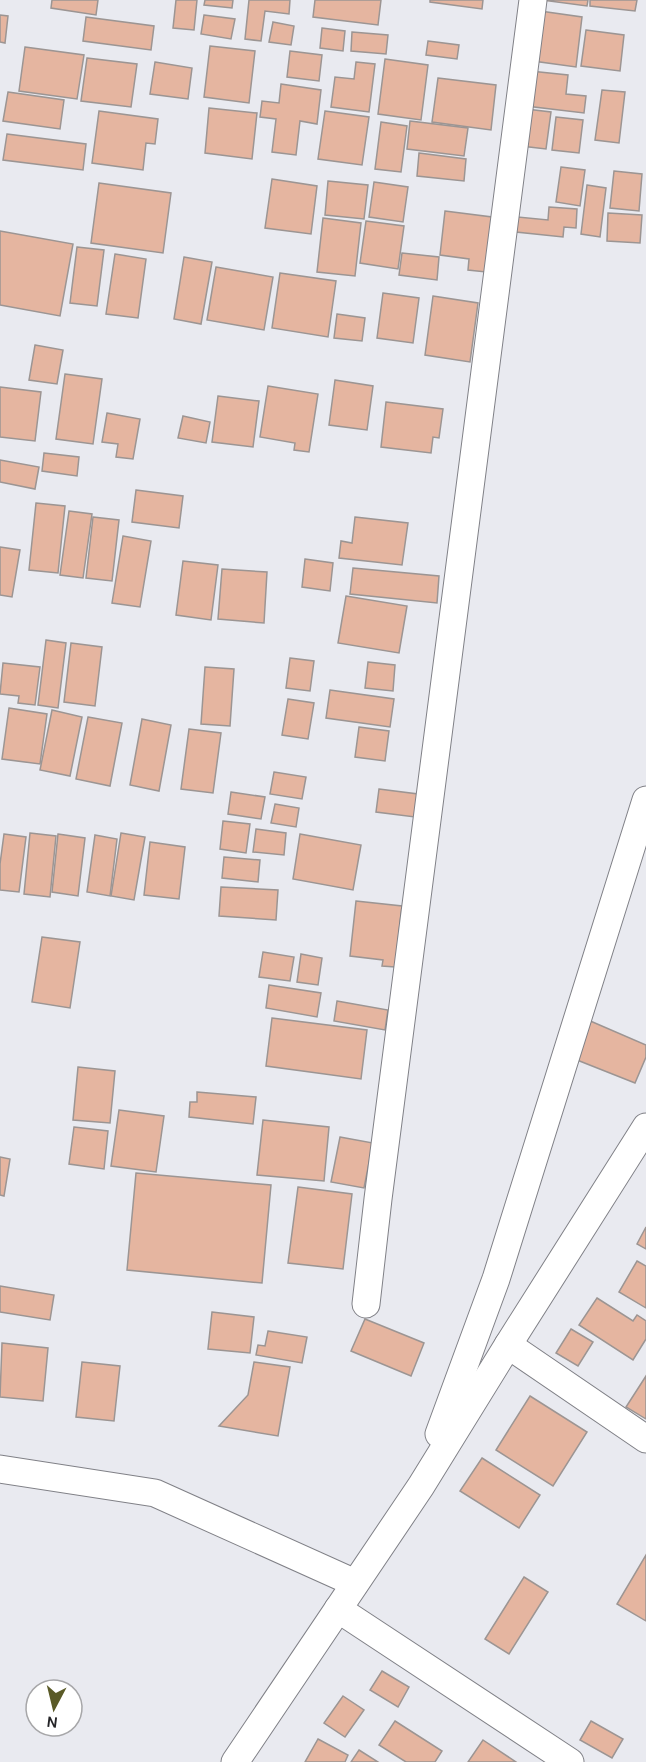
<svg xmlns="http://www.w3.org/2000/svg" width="646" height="1762" font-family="Karla,sans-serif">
<rect width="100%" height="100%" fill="#e9eaf0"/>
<!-- building -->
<g fill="#e5b5a0" stroke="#9c9593" stroke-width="1.5">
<path d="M52 0H98L96 15 51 8Z"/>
<path d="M176 0H197L194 30 173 28Z"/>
<path d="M205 0H233L232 8 204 5Z"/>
<path d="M249 0H290L289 14 265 11 261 41 245 39Z"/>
<path d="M315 0H381L378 25 313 17Z"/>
<path d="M430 0H483L482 9 430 2Z"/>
<path d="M542 0H588L587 6Z"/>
<path d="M590 0H637L635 11 590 6Z"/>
<path d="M540 11 582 17 576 67 533 61Z"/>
<path d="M0 15 8 16 5 43 0 42Z"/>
<path d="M204 15 235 19 231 39 201 34Z"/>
<path d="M86 17 154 26 151 50 83 41Z"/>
<path d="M273 22 294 26 291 45 269 42Z"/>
<path d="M322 28 345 31 343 51 320 48Z"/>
<path d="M586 30 624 35 620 71 581 66Z"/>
<path d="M352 32 388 35 386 54 351 51Z"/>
<path d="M428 41 459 45 457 59 426 55Z"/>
<path d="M210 46 255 51 249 103 204 97Z"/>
<path d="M25 47 84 55 77 99 19 91Z"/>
<path d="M290 51 322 55 319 81 287 77Z"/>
<path d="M87 58 137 64 131 107 81 101Z"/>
<path d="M385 59 428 65 421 120 378 114Z"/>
<path d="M155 62 192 68 188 99 150 94Z"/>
<path d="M356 62 375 64 369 112 331 107 335 77 354 79Z"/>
<path d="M530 71 568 75 566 94 586 96 584 113 526 106Z"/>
<path d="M438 78 496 85 491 130 432 122Z"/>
<path d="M281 84 321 90 317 124 300 121 296 155 272 152 276 119 260 117 262 101 279 103Z"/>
<path d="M602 90 625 92 619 143 595 140Z"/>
<path d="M8 92 64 100 60 129 3 121Z"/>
<path d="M209 108 257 113 252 159 205 153Z"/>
<path d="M526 109 551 112 546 149 521 146Z"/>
<path d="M99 111 158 119 155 144 146 143 143 170 92 163Z"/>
<path d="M325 111 369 117 362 165 318 159Z"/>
<path d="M556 117 583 120 579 153 552 150Z"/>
<path d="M410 121 468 128 464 156 407 149Z"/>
<path d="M381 122 407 126 401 172 375 169Z"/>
<path d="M7 134 86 144 83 170 3 160Z"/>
<path d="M419 153 466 159 464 181 417 176Z"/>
<path d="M561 167 585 170 580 206 556 202Z"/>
<path d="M614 171 642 174 639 211 610 208Z"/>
<path d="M272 179 317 186 311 234 265 228Z"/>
<path d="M328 181 368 185 364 219 325 215Z"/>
<path d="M374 182 408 187 403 222 369 217Z"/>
<path d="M99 183 171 193 163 253 91 243Z"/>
<path d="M587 185 606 188 600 237 581 234Z"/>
<path d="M549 207 577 209 576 228 564 227 563 237 516 232 518 217 548 220Z"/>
<path d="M445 211 492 217 486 272 468 270 469 259 440 255Z"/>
<path d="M608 213 642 215 640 243 607 241Z"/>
<path d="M323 218 361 223 355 276 317 272Z"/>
<path d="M366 221 404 226 398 269 360 263Z"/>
<path d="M0 231 73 244 60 316 0 305Z"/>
<path d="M77 247 104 250 97 306 70 303Z"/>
<path d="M402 253 439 257 437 280 399 275Z"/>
<path d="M115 254 146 259 138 318 106 314Z"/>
<path d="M184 257 212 262 201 324 174 319Z"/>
<path d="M216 267 273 277 264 330 207 320Z"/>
<path d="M280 273 336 281 328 337 272 328Z"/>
<path d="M383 293 419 298 413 343 377 338Z"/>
<path d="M433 296 478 303 470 362 425 355Z"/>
<path d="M337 314 365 318 362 341 334 338Z"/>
<path d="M35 345 63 350 57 384 29 380Z"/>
<path d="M65 374 102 379 93 444 56 439Z"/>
<path d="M335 380 373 386 367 430 329 425Z"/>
<path d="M268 386 318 394 309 452 294 450 295 443 260 437Z"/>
<path d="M0 387 41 392 35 441 0 437Z"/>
<path d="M218 396 259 401 253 447 212 442Z"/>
<path d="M386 402 443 409 439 438 433 437 431 453 381 447Z"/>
<path d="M107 413 140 419 133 459 116 457 118 444 102 442Z"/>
<path d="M183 416 210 422 206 443 178 438Z"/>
<path d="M44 453 79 457 77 476 42 471Z"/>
<path d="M0 460 39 467 35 489 0 482Z"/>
<path d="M136 490 183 496 179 528 132 522Z"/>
<path d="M36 503 65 506 58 573 29 570Z"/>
<path d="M69 511 92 514 83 578 60 575Z"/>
<path d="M93 517 119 520 112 581 86 578Z"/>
<path d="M355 517 408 523 402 565 339 558 341 541 352 543Z"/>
<path d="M123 536 151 541 140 607 112 603Z"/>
<path d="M0 547 20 550 12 597 0 595Z"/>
<path d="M305 559 333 563 330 591 302 587Z"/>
<path d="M183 561 218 565 211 620 176 615Z"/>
<path d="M353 568 439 576 437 603 350 594Z"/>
<path d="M222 569 267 572 264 623 218 619Z"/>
<path d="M346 596 407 606 399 653 338 643Z"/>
<path d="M46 640 66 643 58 708 38 705Z"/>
<path d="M71 643 102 647 95 706 64 702Z"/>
<path d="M290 658 314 661 310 691 286 688Z"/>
<path d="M368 662 395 665 393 691 365 688Z"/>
<path d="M3 663 40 667 35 705 18 703 19 696 0 694Z"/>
<path d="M205 667 234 669 230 726 201 724Z"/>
<path d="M330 690 394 699 390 727 326 718Z"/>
<path d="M288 699 314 703 308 739 282 735Z"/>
<path d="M9 708 47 714 40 764 2 759Z"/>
<path d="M52 710 82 717 70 776 40 770Z"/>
<path d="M88 717 122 723 110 786 76 779Z"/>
<path d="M142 719 171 725 159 791 130 785Z"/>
<path d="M359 727 389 731 385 761 355 757Z"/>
<path d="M189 729 221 733 213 793 181 789Z"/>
<path d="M274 772 306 777 302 799 270 794Z"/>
<path d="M379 789 418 794 415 817 376 812Z"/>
<path d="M231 792 265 797 261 819 228 814Z"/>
<path d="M275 804 299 808 296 827 271 823Z"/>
<path d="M223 821 250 824 246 853 220 849Z"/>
<path d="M256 829 286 833 284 855 253 852Z"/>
<path d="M30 833 56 836 50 897 24 894Z"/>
<path d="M121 833 145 837 134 900 111 896Z"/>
<path d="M4 834 26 837 19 892 0 890V864Z"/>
<path d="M58 834 85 838 78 896 52 892Z"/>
<path d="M300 834 361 845 353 890 293 879Z"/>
<path d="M95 835 117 839 110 896 87 892Z"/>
<path d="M150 842 185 847 179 899 144 895Z"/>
<path d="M224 857 260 860 258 882 222 878Z"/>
<path d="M221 887 278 890 276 920 219 916Z"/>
<path d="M356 901 402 906 395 967 382 966 383 960 350 956Z"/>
<path d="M42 937 80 942 70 1008 32 1002Z"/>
<path d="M263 952 294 957 290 981 259 977Z"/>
<path d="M301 954 322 958 318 985 297 982Z"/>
<path d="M269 985 321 993 317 1017 266 1008Z"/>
<path d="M337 1001 388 1010 385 1030 334 1021Z"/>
<path d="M272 1018 367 1030 361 1079 266 1066Z"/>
<path d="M588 1020 646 1045V1057L635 1083 572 1058Z"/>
<path d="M78 1067 115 1071 110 1123 73 1120Z"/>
<path d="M197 1092 256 1097 253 1124 189 1117 190 1102H197Z"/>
<path d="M119 1110 164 1116 156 1172 111 1166Z"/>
<path d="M263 1120 329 1127 324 1181 257 1175Z"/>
<path d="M74 1127 108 1131 104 1169 69 1164Z"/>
<path d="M340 1137 373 1143 364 1188 331 1182Z"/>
<path d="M0 1157 10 1159 4 1196 0 1195Z"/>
<path d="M136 1173 271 1185 262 1283 127 1270Z"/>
<path d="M298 1187 352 1194 343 1269 288 1263Z"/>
<path d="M646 1227V1249L637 1244Z"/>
<path d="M637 1261 646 1266V1308L619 1292Z"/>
<path d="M0 1286 54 1295 50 1320 0 1312Z"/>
<path d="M597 1298 633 1321 637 1315 646 1321V1339L633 1360 579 1325Z"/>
<path d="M212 1312 254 1317 250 1353 208 1349Z"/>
<path d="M365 1319 424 1343 411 1376 351 1351Z"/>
<path d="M571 1329 593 1342 578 1366 556 1353Z"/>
<path d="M268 1331 307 1337 302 1363 256 1355 258 1345 265 1346Z"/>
<path d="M2 1343 48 1348 43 1401 0 1397Z"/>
<path d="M82 1362 120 1366 114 1421 76 1417Z"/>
<path d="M254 1362 290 1367 278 1436 219 1426 248 1395Z"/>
<path d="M646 1376V1419L626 1407Z"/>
<path d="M530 1396 587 1432 553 1486 496 1450Z"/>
<path d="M482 1458 540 1495 519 1528 460 1491Z"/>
<path d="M646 1555V1621L617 1604Z"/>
<path d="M524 1577 548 1592 509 1654 485 1639Z"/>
<path d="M382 1671 409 1687 398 1707 370 1690Z"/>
<path d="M343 1696 364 1710 345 1737 324 1723Z"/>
<path d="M395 1721 442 1751 435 1762H406L379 1745Z"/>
<path d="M591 1721 623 1739 612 1758 580 1740Z"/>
<path d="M318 1739 348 1755 345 1762H305Z"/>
<path d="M483 1740 516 1762H468Z"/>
<path d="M359 1750 378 1762H351Z"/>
</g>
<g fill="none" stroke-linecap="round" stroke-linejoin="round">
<!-- street casing -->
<g stroke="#808187" stroke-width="29">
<g id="street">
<path d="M366 1304 378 1199 533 0"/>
<path d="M508 1345 646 1439"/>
<path d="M439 1434 496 1279 646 800"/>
<path d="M0 1469 155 1493 355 1583"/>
<path d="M338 1609 570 1762"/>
<path d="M235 1762 421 1486 508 1345 646 1127"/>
</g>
</g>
<!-- street -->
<use href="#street" stroke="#fff" stroke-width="27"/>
</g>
<!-- north arrow -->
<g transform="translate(54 1708) rotate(187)"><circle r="28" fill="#ffffff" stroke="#a7a7a9" stroke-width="1.5"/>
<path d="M0-4.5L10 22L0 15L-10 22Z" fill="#5a5a27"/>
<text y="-9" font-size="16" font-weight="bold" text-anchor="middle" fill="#242427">N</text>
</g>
</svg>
